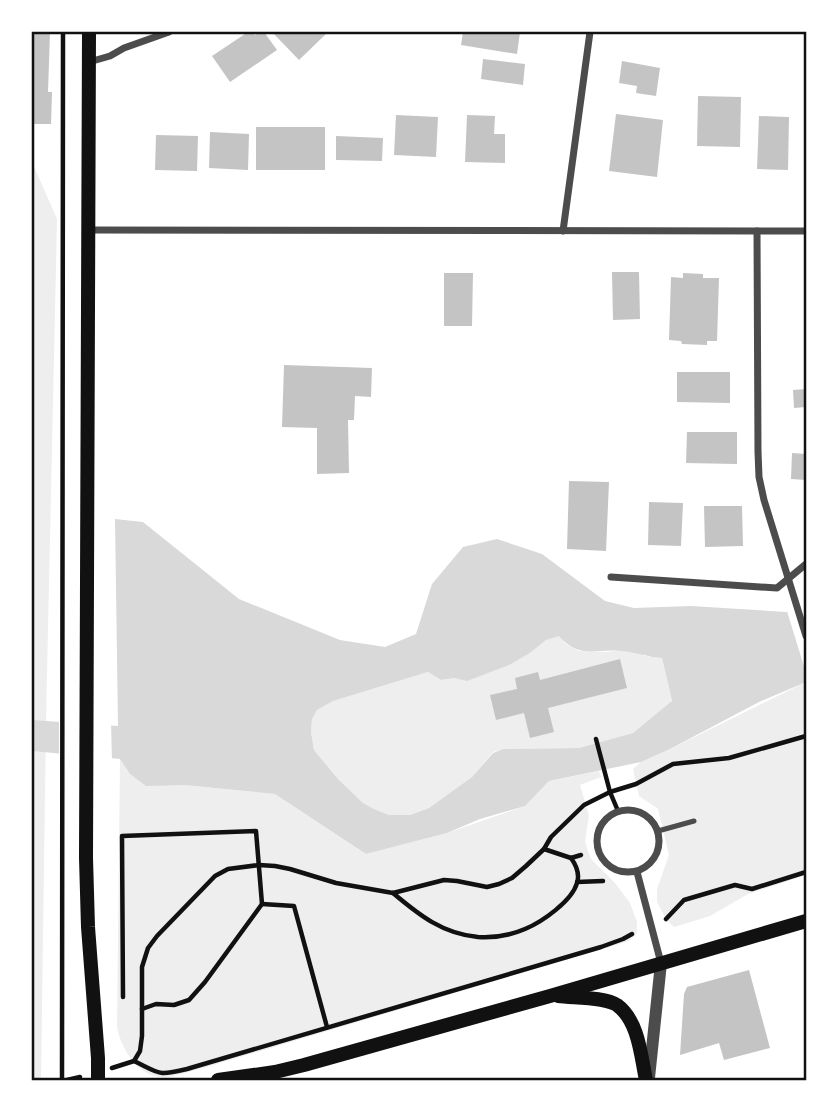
<svg xmlns="http://www.w3.org/2000/svg" width="838" height="1112" font-family="Commissioner,sans-serif">
<rect width="100%" height="100%" fill="#fff"/>
<!-- green -->
<g fill="#eee">
<path d="M32 162 57 219 46 722 41 1080H32Z"/>
<path d="M559 635 566 644 579 651 608 652 618 650 637 652 645 656 662 658 672 702 633 733 579 748 503 749 493 752 472 777 429 808 410 815H389L374 809 363 803 338 779 314 750 311 732 312 719 317 710 333 701 428 672 441 680 455 678 530 653 546 640Z"/>
<path d="M806 682V875L748 894 710 916 674 927 666 919 657 902V889L669 855 658 809 639 796 633 769 641 762 670 749Z"/>
<path d="M120 759 130 774 146 785H184L275 794 366 854 447 833 525 806 549 781 599 771 601 777 580 785 589 815 585 842 591 859 615 883 630 903 637 922V933L629 941 200 1069C189 1071 177 1076 166 1077 139 1079 122 1050 117 1028Z"/>
</g>
<!-- water -->
<path fill="#d9d9d9" fill-rule="evenodd" d="M115 519 143 522 239 599 340 640 385 647 416 634 432 584 463 547 497 539 542 554 605 601 634 608 691 606 786 612 806 598V682L759 702 670 749 641 762 549 781 525 806 480 819 447 833 366 854 275 794 184 785 146 786 130 774 120 759 32 751V720L118 726ZM559 636C580 660 595 648 622 651 636 652 647 657 662 658L672 701 633 733 579 748 503 749 493 753 472 777 429 808 410 815H389L374 809 363 803 338 779 314 750 311 732 312 719 317 710 333 701 428 672 441 680 455 678 467 681 509 665 530 653 546 640Z"/>
<!-- pier -->
<g fill="#fff">
<path d="M806 595V673L786 608Z"/>
<path d="M59 719 111 722 112 762 59 757Z"/>
</g>
<!-- building -->
<g fill="#c4c4c4">
<path d="M32 32H50L48 92H52L51 124H32Z"/>
<path d="M248 32H252L255 35 260 32H264L277 50 230 82 212 56Z"/>
<path d="M272 32H328L299 60Z"/>
<path d="M463 32H520L517 54 461 45Z"/>
<path d="M483 59 525 64 523 85 481 79Z"/>
<path d="M622 61 660 68 656 96 636 93 637 86 619 83Z"/>
<path d="M698 96 741 97 740 147 697 146Z"/>
<path d="M616 114 663 120 657 177 609 171Z"/>
<path d="M396 115 438 117 436 157 394 155Z"/>
<path d="M467 115 495 116 494 134H505V163L465 162Z"/>
<path d="M759 116 789 117 788 170 757 169Z"/>
<rect x="256" y="127" width="69" height="43"/>
<path d="M210 132 249 134 248 170 209 168Z"/>
<path d="M156 135 198 136 197 171 155 170Z"/>
<path d="M336 136 383 138 382 161 336 160Z"/>
<path d="M612 272H639L640 319 613 320Z"/>
<path d="M444 273H473L472 326H444Z"/>
<path d="M683 273 703 274V278H719L717 341H707V345L682 344 681 341 669 340 671 277 683 278Z"/>
<path d="M284 365 372 368 371 397 355 396 354 420H348L349 473 317 474V428L282 427Z"/>
<path d="M677 372H730V403L677 402Z"/>
<path d="M806 389V407L794 408 793 390Z"/>
<path d="M687 432H737V464L686 463Z"/>
<path d="M792 453 806 454V480L791 479Z"/>
<path d="M569 481 609 482 606 551 567 549Z"/>
<path d="M649 502 683 503 681 546 648 545Z"/>
<path d="M704 506H742L743 546 705 547Z"/>
<path d="M620 659 627 688 548 708 554 732 530 738 524 713 496 720 490 695 517 689 515 678 538 672 540 680Z"/>
<path d="M749 970 770 1048 724 1060 719 1043 680 1055 684 994 687 987Z"/>
</g>
<g fill="none" stroke-linecap="round" stroke-linejoin="round">
<!-- path -->
<g stroke="#111" stroke-width="4.5">
<path d="M596 739 610 792 618 811"/>
<path d="M544 849 571 858 581 855"/>
<path d="M577 882 603 881"/>
<path d="M393 893C419 915 443 934 478 937 494 938 511 935 525 929 542 922 572 901 577 883 580 874 576 865 571 858"/>
<path d="M262 904 294 906 327 1027"/>
<path d="M666 919 684 900 735 885 752 889 806 872"/>
<path d="M123 997 122 836 256 831 262 904 205 982 189 1000 174 1005 156 1004 142 1009"/>
<path d="M134 1061C161 1074 157 1076 187 1069L601 947 623 939 632 934"/>
<path d="M112 1068 134 1061 140 1051 142 1036V967L148 948 157 936 215 876 228 869 259 865 275 866 290 869 336 883 393 893 444 880 457 881 487 887 499 884 512 878 526 866 544 849 551 837 584 805 610 792 636 784 673 764 729 758 806 736"/>
<path d="M62 1080 63 32"/>
<path d="M67 1080 80 1077"/>
</g>
<!-- service -->
<path stroke="#4c4c4c" stroke-width="5" d="M658 831 694 821"/>
<!-- minor -->
<g stroke="#4c4c4c" stroke-width="7">
<path d="M89 62 110 56 124 48 169 32"/>
<path d="M88 230 806 231"/>
<path d="M563 231 590 32"/>
<path d="M757 231 758 452 759 477 764 500 806 636"/>
<path d="M611 577 777 588 806 564"/>
<circle cx="628" cy="841" r="31"/>
<path d="M637 872 661 963"/>
</g>
<!-- tertiary -->
<path stroke="#4c4c4c" stroke-width="12" d="M649 1078 661 963"/>
<!-- secondary -->
<g stroke="#111" stroke-width="14">
<path d="M89 32 86 858 88 927 98 1058V1080"/>
<path d="M558 996C574 998 605 997 617 1005 639 1021 641 1057 646 1080"/>
<path d="M218 1080 275 1072 304 1065 550 996 806 921"/>
</g>
</g>
<!-- border -->
<rect width="838" height="1112" fill="none" stroke="#ffffff" stroke-width="66"/>
<rect x="33" y="33" width="772" height="1046" fill="none" stroke="#111" stroke-width="2.5"/>
</svg>
